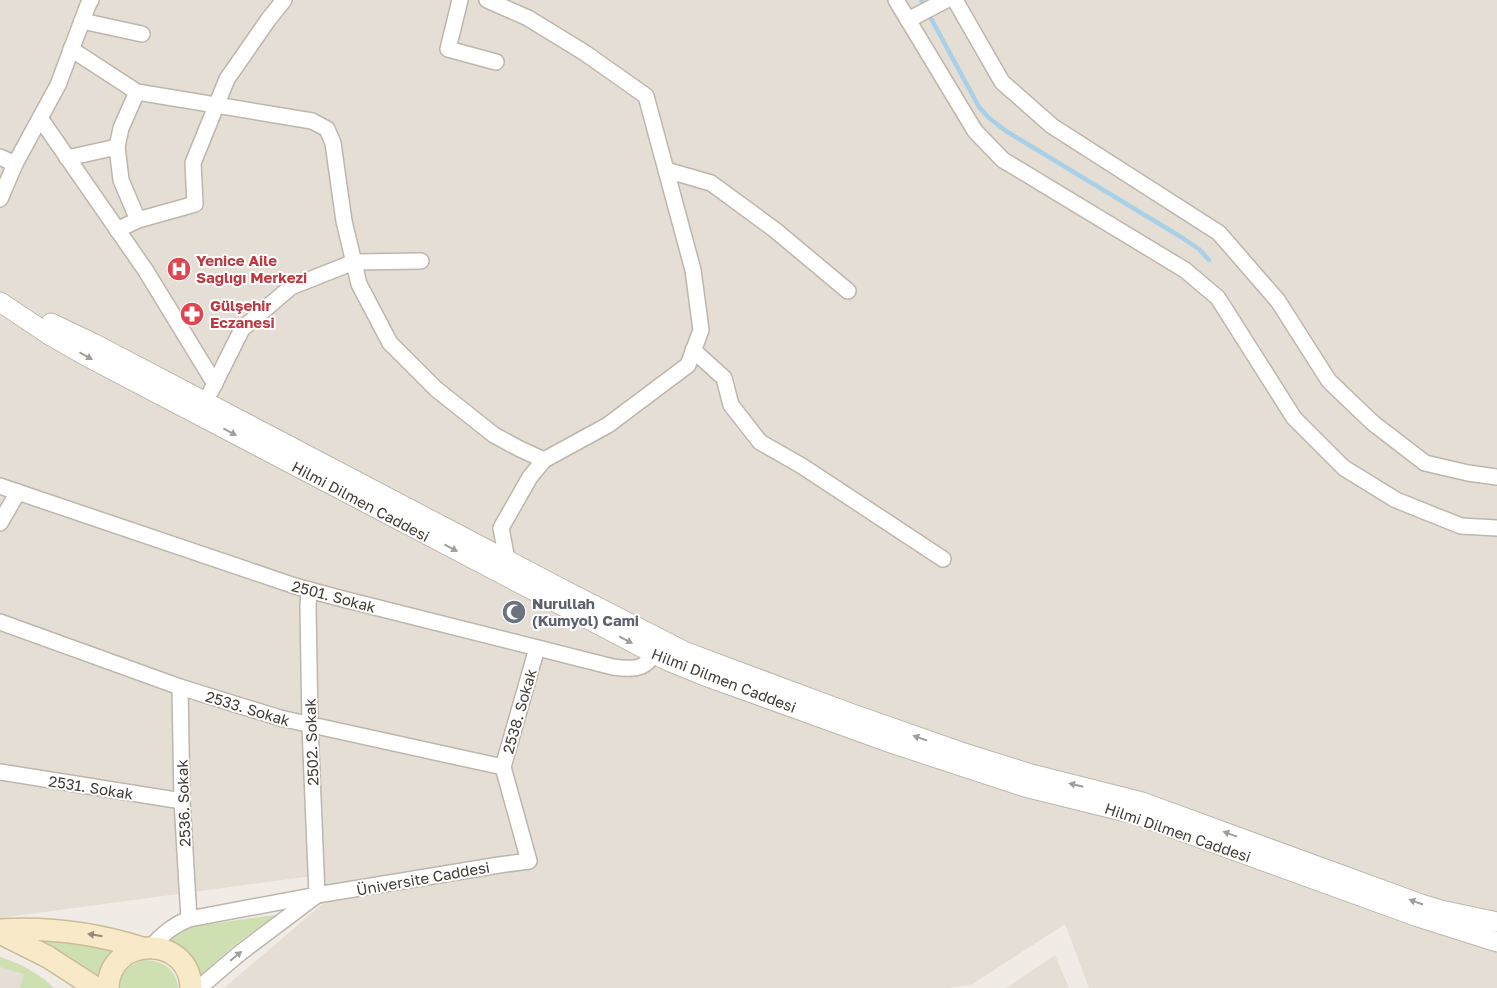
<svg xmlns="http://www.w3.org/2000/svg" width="1497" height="988" font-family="'Golos Text',sans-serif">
<rect width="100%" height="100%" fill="#f0ece5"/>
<!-- residential -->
<g fill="#e4ded4">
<path d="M0 0H1497V988H1089L1065 924 971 985 949 988H224L326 901 320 875 0 918Z"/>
<path d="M1055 955 1069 988H1006Z"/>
<path d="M0 957 24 966 43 978 54 988H0Z"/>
</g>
<!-- grass -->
<g fill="#cee0b2">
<path d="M274 915 276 916 237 943 199 977 166 943 176 934 196 926Z"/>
<path d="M18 932 121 949 103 968 97 982Z"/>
<path d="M0 957C20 963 38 974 54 988H20L24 974 0 967Z"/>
<path d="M143 960C162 960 176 968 178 988H118C121 973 129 965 143 960Z"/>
</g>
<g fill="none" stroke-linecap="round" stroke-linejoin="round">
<!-- stream -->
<path stroke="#a8d1e7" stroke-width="4.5" d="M921 0 979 107 989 118 1006 131 1181 237 1199 249 1209 260"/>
<!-- minor casing -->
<g stroke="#beb6ac" stroke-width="18">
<g id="minor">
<path d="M460 0 448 49 496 62"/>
<path d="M487 0 528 18 585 53 646 96 693 270 701 330 688 365 608 425 544 460 530 477 501 528 507 560"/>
<path d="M896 0 975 131 1003 160 1185 270 1218 298 1294 418 1344 468 1396 500 1461 526 1497 528"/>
<path d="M955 0 1002 82 1052 126 1219 233 1278 301 1329 381 1373 423 1425 463 1468 473 1497 477"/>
<path d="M908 20 946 0"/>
<path d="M82 21 142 34"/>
<path d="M71 49 137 92 312 121 327 129 333 143 344 221 359 284 390 343 436 389 494 435 520 449 544 460"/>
<path d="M40 118 146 271 215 384"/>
<path d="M117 147 121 180 138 220"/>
<path d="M0 157 15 164"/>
<path d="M67 158 117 147 121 128 137 92"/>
<path d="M666 170 711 183 775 230 848 291"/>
<path d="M0 199 15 164 58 85 88 5 91 0"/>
<path d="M117 230 138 220 195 204 193 163 227 79 268 20 284 0"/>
<path d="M693 350 724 378 731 405 760 442 802 466 943 559"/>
<path d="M211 391 242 329 291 287 354 262 421 261"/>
<path d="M0 486 295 586 335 597 613 667C639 671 648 668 660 644"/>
<path d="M0 523 18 492"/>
<path d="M309 590 308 607 310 726 317 895 499 865 529 861 503 767 537 648"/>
<path d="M0 622 180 687 280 718 503 767"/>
<path d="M180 687 182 801 189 919"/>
<path d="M0 772 182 801"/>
<path d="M151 947C162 934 173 925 189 919L317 895 240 953 199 988"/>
</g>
</g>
<!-- tertiary casing -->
<g stroke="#beb6ac" stroke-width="21">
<g id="tertiary">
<path d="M0 302 51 336 86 356 668 661 705 676 894 744 1025 787 1134 814 1418 917 1497 942"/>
<path d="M51 323 93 343 566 591 686 652 847 712 961 752 1031 774 1142 802 1421 904 1441 910 1497 922"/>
</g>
</g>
<!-- secondary casing -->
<g stroke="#cbbb99" stroke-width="24">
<g id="secondary">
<path d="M0 930C49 927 95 933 142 948"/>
<path d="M0 933 48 957 96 988"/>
<path d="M108 988C109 935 190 934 191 988"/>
</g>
</g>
<!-- minor -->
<use href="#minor" stroke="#fff" stroke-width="15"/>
<!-- tertiary -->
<use href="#tertiary" stroke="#fff" stroke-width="19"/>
<!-- secondary -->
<use href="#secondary" stroke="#f8e9c8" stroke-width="21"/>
</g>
<!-- one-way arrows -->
<defs><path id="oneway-solid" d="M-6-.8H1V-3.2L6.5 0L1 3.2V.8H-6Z" transform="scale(1.25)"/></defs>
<g fill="#a09e9a">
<use href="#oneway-solid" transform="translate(86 356) rotate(29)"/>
<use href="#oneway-solid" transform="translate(230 432) rotate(28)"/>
<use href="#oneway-solid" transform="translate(451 548) rotate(28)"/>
<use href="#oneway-solid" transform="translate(626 640) rotate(28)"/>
<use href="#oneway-solid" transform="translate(920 738) rotate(-161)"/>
<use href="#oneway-solid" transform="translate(1076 785) rotate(-167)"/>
<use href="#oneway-solid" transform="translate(1230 834) rotate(-160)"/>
<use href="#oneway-solid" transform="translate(1416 902) rotate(-161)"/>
<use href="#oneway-solid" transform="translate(236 956) rotate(-39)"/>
</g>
<use fill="#948a77" href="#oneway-solid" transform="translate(95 935) rotate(-171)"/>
<!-- icons -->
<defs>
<g id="hospital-disc" transform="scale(1.25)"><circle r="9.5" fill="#e0444e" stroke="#fff"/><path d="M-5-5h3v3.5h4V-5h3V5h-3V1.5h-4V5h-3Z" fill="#fff"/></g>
<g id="pharmacy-disc" transform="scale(1.25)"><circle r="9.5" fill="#e0444e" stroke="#fff"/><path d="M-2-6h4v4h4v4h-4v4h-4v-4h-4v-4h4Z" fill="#fff"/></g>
<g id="mosque-disc" transform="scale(1.25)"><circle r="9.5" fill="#6b7280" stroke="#fff"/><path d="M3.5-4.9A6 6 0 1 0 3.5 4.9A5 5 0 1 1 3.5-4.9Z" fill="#fff"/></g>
</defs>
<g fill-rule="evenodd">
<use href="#hospital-disc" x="179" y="269"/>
<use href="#pharmacy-disc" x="192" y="314"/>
<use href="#mosque-disc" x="514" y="612"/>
</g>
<g text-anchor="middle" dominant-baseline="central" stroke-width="4" stroke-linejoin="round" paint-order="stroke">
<!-- health labels -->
<g font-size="15" font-weight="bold" fill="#be3a42" stroke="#fff" text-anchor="start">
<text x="196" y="260">Yenice Aile<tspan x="196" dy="17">Sağlığı Merkezi</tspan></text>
<text x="210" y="305">Gülşehir<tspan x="210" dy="17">Eczanesi</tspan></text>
</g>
<!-- street labels -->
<g font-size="15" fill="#423c35" stroke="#fff">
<text transform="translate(361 501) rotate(28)">Hilmi Dilmen Caddesi</text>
<text transform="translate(334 596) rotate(15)">2501. Sokak</text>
<text transform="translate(724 680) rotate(21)">Hilmi Dilmen Caddesi</text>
<text transform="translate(248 708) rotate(17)">2533. Sokak</text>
<text transform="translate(519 711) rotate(-74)">2538. Sokak</text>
<text transform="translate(311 742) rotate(-92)">2502. Sokak</text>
<text transform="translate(91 787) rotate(9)">2531. Sokak</text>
<text transform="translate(183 803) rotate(-92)">2536. Sokak</text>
<text transform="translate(1178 832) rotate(19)">Hilmi Dilmen Caddesi</text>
<text transform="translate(423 878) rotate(-10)">Üniversite Caddesi</text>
</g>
<!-- worship labels -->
<g font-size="15" font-weight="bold" fill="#5b616d" stroke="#fff" text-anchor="start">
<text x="532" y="603">Nurullah<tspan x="532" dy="17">(Kumyol) Cami</tspan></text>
</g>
</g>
</svg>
